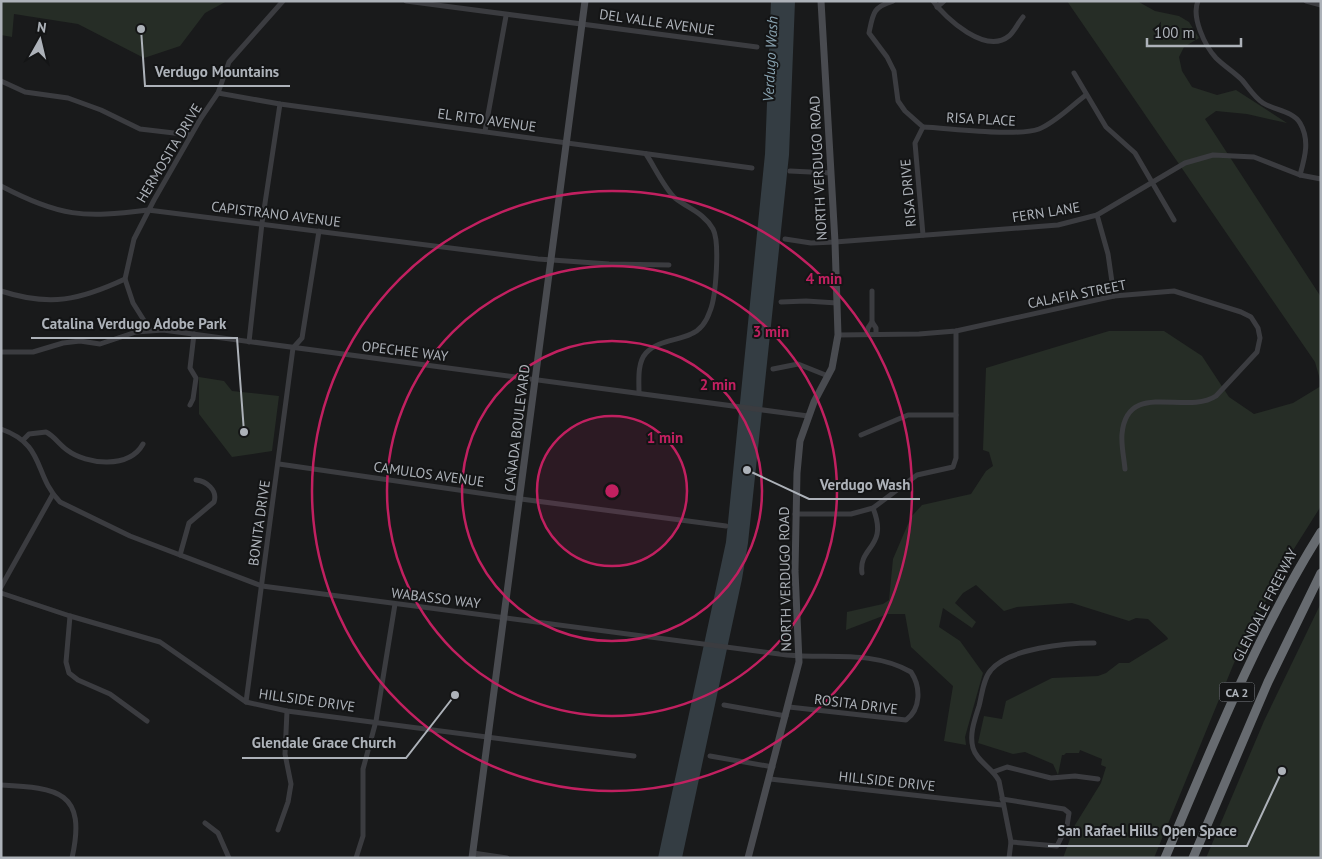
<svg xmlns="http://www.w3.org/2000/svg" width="1322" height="859" font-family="'PT Sans',sans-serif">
<rect width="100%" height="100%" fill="#191a1b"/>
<!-- green -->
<g fill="#262d26">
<path d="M1 1H227L205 13 180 46 144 58 78 24 14 14 12 37 1 35Z"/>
<path d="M1067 1H1137L1155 11 1179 16 1189 22 1199 38 1184 47 1179 57 1182 71 1192 87 1217 95 1236 90 1287 123 1247 114 1216 111 1205 119 1321 297V383L1315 362Z"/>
<path d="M1109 331H1164L1202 356 1229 397 1254 414 1293 403 1321 386V506L1285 563 1234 663 1154 858H1063L1075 825 1101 783 1106 767 1101 765 1102 759 1080 750 1079 753H1066L1064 755H1062L1058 775 1053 764 1025 752 1013 754 978 743 984 716 1002 719 1006 701 1052 678 1098 676 1106 673 1119 663H1129L1168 639 1167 637 1148 619 1136 618 1129 621 1072 603 1017 607 1004 611 976 585 963 593 955 603 976 622 972 628 943 608 939 627 960 641 983 673 965 737 966 745 944 741 953 686 911 647 905 614H888L846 630 847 612 883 604 889 600 893 559 911 517 922 505 971 494 986 471 993 466 989 452 983 450 986 368Z"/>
<path d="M199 377 224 381 232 391 279 396 272 451 232 457 199 414Z"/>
<path d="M1321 603V858H1206L1264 721Z"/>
</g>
<!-- water -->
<path fill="#343d43" d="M771 1H795L789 155 748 543 742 579 682 858H658L726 542 765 154Z"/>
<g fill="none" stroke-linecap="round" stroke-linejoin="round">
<!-- street -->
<g stroke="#3b3c40" stroke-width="5">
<path d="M406 1 757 47"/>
<path d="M893 1C873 7 873 13 869 33L887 57 894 71 898 101 905 111 923 127"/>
<path d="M933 1C946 19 986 55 1009 36 1014 32 1018 23 1023 17"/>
<path d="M1198 1C1191 17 1205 46 1216 58 1224 66 1234 72 1242 80 1249 88 1254 97 1263 103 1274 110 1293 111 1300 123 1310 140 1305 157 1300 175"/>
<path d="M1306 1 1321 5"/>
<path d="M937 7 944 1"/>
<path d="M1074 73 1106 127 1135 153 1174 220"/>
<path d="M1 81 25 92 68 98 101 110 140 129 191 135"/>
<path d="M218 93 280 104 752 168"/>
<path d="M923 127C949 128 1017 137 1039 129 1056 122 1071 106 1086 95"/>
<path d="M923 127 915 143 923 235"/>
<path d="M485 131 506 16"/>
<path d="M790 171 831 173"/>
<path d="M1 186C60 217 83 218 148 210L538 259 609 264 669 265"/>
<path d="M1097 215 1108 254 1114 296"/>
<path d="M785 239 811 243 835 242 1058 225 1097 215 1185 163 1213 155 1254 157 1300 175 1321 179"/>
<path d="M1 291C50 307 80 300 125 279"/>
<path d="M781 302 806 301 837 303"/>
<path d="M872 322 876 328V334"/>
<path d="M150 330 133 303 125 279 134 239 154 200 201 118 218 93 229 62 283 1"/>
<path d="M867 334 868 328 872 322V291"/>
<path d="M838 335 919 334 956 331 1114 296 1174 291 1241 312 1251 317 1258 328 1260 338 1257 352 1216 396C1186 416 1127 379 1122 434 1121 445 1124 458 1125 469"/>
<path d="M249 342 262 223 280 104"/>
<path d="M1 352H33L63 343 80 341 100 344 136 332 163 330 808 416"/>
<path d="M773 369 798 364 828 376"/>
<path d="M639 393C639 381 637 363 646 353 658 340 677 341 691 334 701 330 707 320 710 311 716 297 720 242 713 229 704 213 689 209 675 198 665 189 654 166 646 154"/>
<path d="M190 405 193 399 196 378 190 368 194 334"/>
<path d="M1 429C46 445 33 474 60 502L130 536 262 586 787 655C828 659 873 650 911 672 921 687 921 709 906 720L789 707"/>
<path d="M861 435 908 415H956"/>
<path d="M23 440 29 434 46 432C54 436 59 444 67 450 87 465 129 469 143 444"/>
<path d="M279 464 521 499 726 526"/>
<path d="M795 514H851L873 508 917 475 953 467 956 458V331"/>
<path d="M180 555 189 523 214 502C218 490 206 481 196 480"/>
<path d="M862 573C858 546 889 548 873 508"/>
<path d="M1 587 53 494"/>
<path d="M1 593 70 616 160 642 246 702 287 711 634 756"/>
<path d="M70 616 66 662 69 673 78 680 110 694 147 721"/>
<path d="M246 702 293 348 302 338 319 231"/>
<path d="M724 705 786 716"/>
<path d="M710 756 773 767"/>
<path d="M993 772 1007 767 1051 778 1075 776 1098 779"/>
<path d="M770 779 1002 805"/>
<path d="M1 785C58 788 87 791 72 858"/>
<path d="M1002 799 1064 809 1069 813 1067 826 1057 846 1011 842"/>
<path d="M205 823 218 833 229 858"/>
<path d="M278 830 288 802 291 784 285 754 287 711"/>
<path d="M473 853 507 858"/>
<path d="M356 858 363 836V769L376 721 395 604"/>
<path d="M1009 858 1011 842 999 781C993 768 977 762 973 748 969 734 975 719 979 706 982 695 983 679 991 670 1009 648 1067 643 1094 643"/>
</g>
<!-- secondary -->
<g stroke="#494b50" stroke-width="7">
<path d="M472 858 585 1"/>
<path d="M748 858 799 662 795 571 797 473 800 441 814 402 832 368 838 335 835 242 821 1"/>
</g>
<!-- highway -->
<g stroke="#676b70" stroke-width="9">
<path d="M1165 858C1212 747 1257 634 1321 532"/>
<path d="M1193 858 1268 682 1321 573"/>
</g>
</g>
<!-- distance rings -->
<circle cx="612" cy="491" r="75" fill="#c12060" fill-opacity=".12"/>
<g fill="none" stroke="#c12060" stroke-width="2.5">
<circle cx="612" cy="491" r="75"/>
<circle cx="612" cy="491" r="150"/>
<circle cx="612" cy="491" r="225"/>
<circle cx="612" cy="491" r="300"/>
</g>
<g text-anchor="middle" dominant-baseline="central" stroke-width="4" stroke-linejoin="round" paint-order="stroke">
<!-- shield labels -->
<rect fill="#141516" stroke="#7f8388" stroke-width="1" x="1219.5" y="682.5" width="35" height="19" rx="4"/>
<g font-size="12" font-weight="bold" fill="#adb2b9">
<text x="1237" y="692">CA 2</text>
</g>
<!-- street labels -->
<g font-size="14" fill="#adb2b9" stroke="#141516">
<text transform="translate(657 22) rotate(8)">DEL VALLE AVENUE</text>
<text transform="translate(981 119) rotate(3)">RISA PLACE</text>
<text transform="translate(487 120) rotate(8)">EL RITO AVENUE</text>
<text transform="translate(169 153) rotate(-59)">HERMOSITA DRIVE</text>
<text transform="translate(818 168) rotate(-93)">NORTH VERDUGO ROAD</text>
<text transform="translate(908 193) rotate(-95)">RISA DRIVE</text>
<text transform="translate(1046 212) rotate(-9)">FERN LANE</text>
<text transform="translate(276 214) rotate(7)">CAPISTRANO AVENUE</text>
<text transform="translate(1077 294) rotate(-11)">CALAFIA STREET</text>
<text transform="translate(405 351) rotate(7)">OPECHEE WAY</text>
<text transform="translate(517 428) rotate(-83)">CAÑADA BOULEVARD</text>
<text transform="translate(429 474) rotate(8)">CAMULOS AVENUE</text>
<text transform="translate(259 523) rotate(-82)">BONITA DRIVE</text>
<text transform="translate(785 579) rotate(-91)">NORTH VERDUGO ROAD</text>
<text transform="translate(436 598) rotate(7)">WABASSO WAY</text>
<text transform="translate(1265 605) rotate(-63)">GLENDALE FREEWAY</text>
<text transform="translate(307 700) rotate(8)">HILLSIDE DRIVE</text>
<text transform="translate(856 704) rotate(7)">ROSITA DRIVE</text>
<text transform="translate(887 781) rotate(6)">HILLSIDE DRIVE</text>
</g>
<!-- water labels -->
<g font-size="15" font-style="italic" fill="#88a2b0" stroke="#141516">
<text transform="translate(770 59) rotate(-87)">Verdugo Wash</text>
</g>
</g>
<circle cx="612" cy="491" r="8" fill="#c12060" stroke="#141516" stroke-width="2.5"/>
<g font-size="15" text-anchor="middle" font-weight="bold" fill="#c12060" stroke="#141516" stroke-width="4" stroke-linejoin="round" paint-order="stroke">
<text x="824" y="284">4 min</text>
<text x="771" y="337">3 min</text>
<text x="718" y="390">2 min</text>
<text x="665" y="443">1 min</text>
</g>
<!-- callouts -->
<path fill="none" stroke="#adb2b9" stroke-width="2" d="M141 29L145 86H290M244 432L237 338H31M747 470L809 499H920M455 695L406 758H242M1282 771L1247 846H1048"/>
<g fill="#adb2b9" stroke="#141516" stroke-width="2">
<circle cx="141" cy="29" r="5"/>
<circle cx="244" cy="432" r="5"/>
<circle cx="747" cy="470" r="5"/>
<circle cx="455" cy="695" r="5"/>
<circle cx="1282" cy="771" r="5"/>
</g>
<g font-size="15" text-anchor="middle" font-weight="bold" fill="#adb2b9" stroke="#141516" stroke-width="4" stroke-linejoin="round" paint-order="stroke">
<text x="217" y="77">Verdugo Mountains</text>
<text x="134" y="329">Catalina Verdugo Adobe Park</text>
<text x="865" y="490">Verdugo Wash</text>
<text x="324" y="748">Glendale Grace Church</text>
<text x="1147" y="836">San Rafael Hills Open Space</text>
</g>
<!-- border -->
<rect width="1322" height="859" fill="none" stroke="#adb2b9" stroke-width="5"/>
<!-- north arrow -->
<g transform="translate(40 40) rotate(8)" stroke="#141516" stroke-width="4" paint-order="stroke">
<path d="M0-4L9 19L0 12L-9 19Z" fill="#adb2b9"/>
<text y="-8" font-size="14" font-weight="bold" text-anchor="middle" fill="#adb2b9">N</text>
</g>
<!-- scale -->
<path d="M1147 38v8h94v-8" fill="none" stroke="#adb2b9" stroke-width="2.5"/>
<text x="1154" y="38" font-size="15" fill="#adb2b9" stroke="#141516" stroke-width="4" paint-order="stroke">100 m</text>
</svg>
